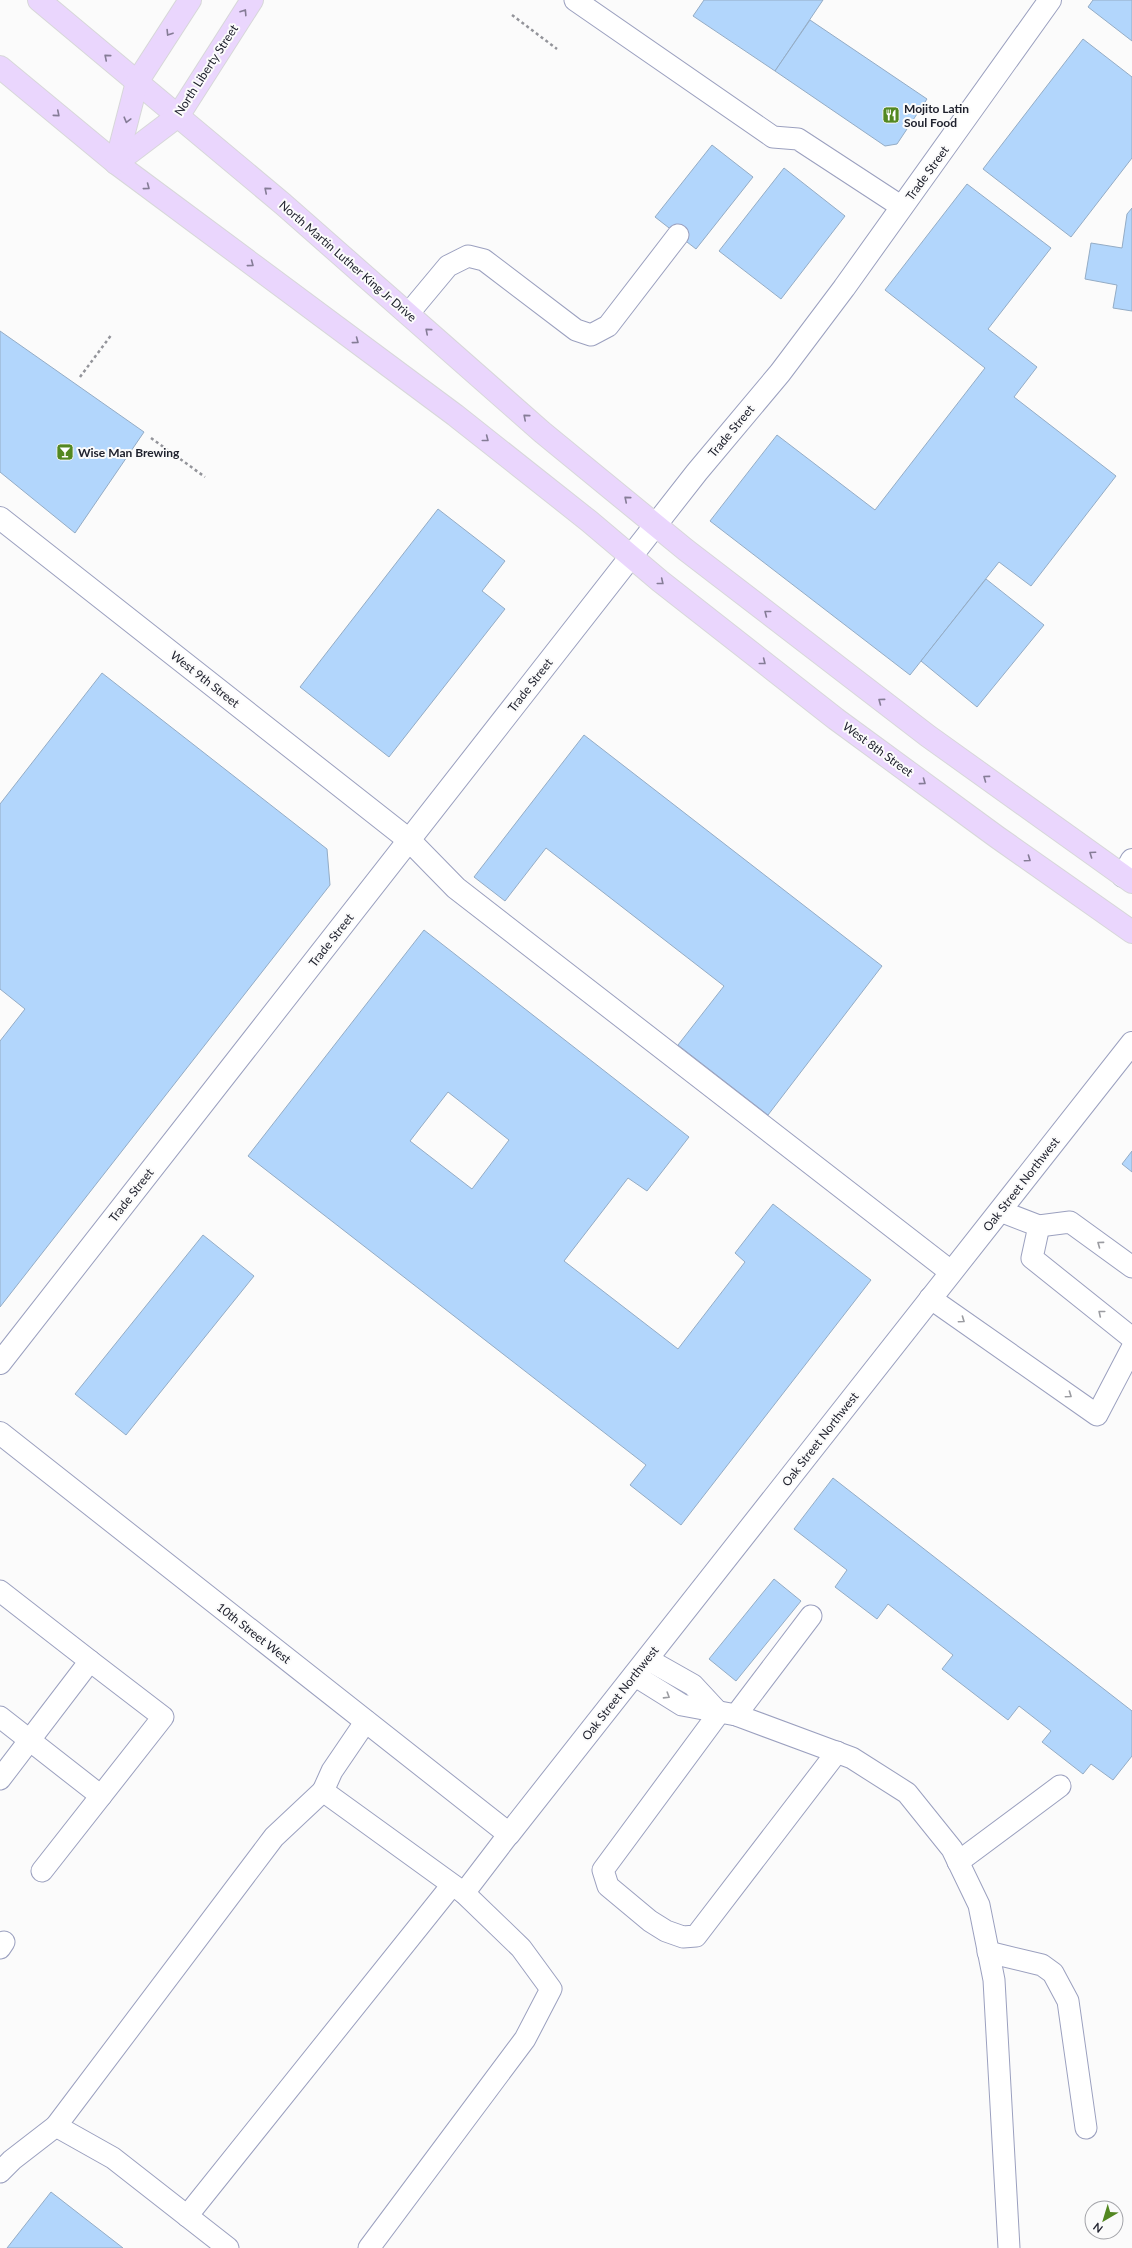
<svg xmlns="http://www.w3.org/2000/svg" width="1132" height="2248" font-family="Lato,sans-serif">
<rect width="100%" height="100%" fill="#fbfbfb"/>
<!-- building -->
<g fill="#b2d6fc" stroke="#94acc5" fill-rule="evenodd">
<path d="M704 0H823L775 71 693 16Z"/>
<path d="M1093 0H1132V41L1088 7Z"/>
<path d="M810 20 927 99 897 144 885 146 775 71Z"/>
<path d="M1083 39 1132 77V158L1071 237 983 169Z"/>
<path d="M712 145 753 177 696 249 655 217Z"/>
<path d="M784 168 845 216 781 299 719 251Z"/>
<path d="M967 184 1051 248 988 329 1037 367 1014 397 1116 476 1031 586 999 562 910 675 710 521 777 435 875 510 985 368 885 290Z"/>
<path d="M1132 208V311L1113 308 1117 285 1085 279 1091 243 1122 248 1127 214Z"/>
<path d="M0 331 144 432 75 533 0 472Z"/>
<path d="M438 509 505 561 482 591 505 609 389 757 300 687Z"/>
<path d="M986 579 1044 625 977 707 921 661Z"/>
<path d="M102 673 327 849 330 885 0 1307V1041L25 1009 0 989V804Z"/>
<path d="M584 735 882 966 768 1115 678 1045 724 986 546 848 505 901 474 877Z"/>
<path d="M424 930 689 1137 647 1191 628 1178 564 1261 678 1349 745 1262 735 1253 773 1204 871 1280 681 1525 630 1485 646 1465 248 1156ZM448 1092 509 1140 472 1189 410 1141Z"/>
<path d="M1132 1151V1172L1122 1164Z"/>
<path d="M203 1235 254 1276 126 1435 75 1394Z"/>
<path d="M833 1478 1132 1711V1756L1113 1780 1091 1764 1083 1774 1042 1742 1051 1731 1019 1706 1008 1720 942 1669 953 1655 888 1604 877 1619 835 1587 847 1570 794 1529Z"/>
<path d="M774 1579 801 1601 736 1681 709 1659Z"/>
<path d="M51 2192 123 2248H7Z"/>
</g>
<g fill="none" stroke-linecap="round" stroke-linejoin="round">
<!-- service casing -->
<g stroke="#9ba0bf" stroke-width="23">
<g id="service">
<path d="M575 0 773 137 798 139 902 207"/>
<path d="M408 314 448 266 468 256 484 260 576 330 591 335 608 326 678 235"/>
<path d="M1000 1211 1039 1226 1032 1258 1132 1338"/>
<path d="M1039 1226 1070 1222 1132 1267"/>
<path d="M930 1298 1097 1415 1132 1348"/>
<path d="M0 1591 90 1661 0 1779"/>
<path d="M647 1659 693 1685 719 1713"/>
<path d="M634 1675 682 1705 736 1715 852 1758 907 1793 952 1849 979 1905 994 1980 1009 2248"/>
<path d="M719 1713 603 1870 608 1886 650 1921 666 1931 683 1937 696 1936 837 1752"/>
<path d="M736 1715 811 1616"/>
<path d="M0 1717 101 1796"/>
<path d="M323 1791 332 1771 366 1721"/>
<path d="M958 1862 1060 1786"/>
<path d="M42 1871 163 1717 90 1661"/>
<path d="M0 1948 4 1942"/>
<path d="M988 1952 1042 1965 1053 1973 1068 2001 1086 2128"/>
<path d="M56 2126 274 1837 323 1791 464 1893"/>
<path d="M0 2172 12 2160 56 2126 113 2158 228 2248"/>
<path d="M187 2216 452 1885"/>
<path d="M369 2248 525 2039 551 1989 521 1948 464 1893 509 1834"/>
</g>
</g>
<!-- minor casing -->
<g stroke="#9ba0bf" stroke-width="24">
<g id="minor">
<path d="M0 518 409 840 456 888 951 1272"/>
<path d="M1123 876 1132 860"/>
<path d="M0 1433 509 1834 1132 1043"/>
</g>
</g>
<!-- tertiary casing -->
<g stroke="#9ba0bf" stroke-width="24">
<path id="tertiary" d="M0 1363 697 472 780 373 844 288 1050 0"/>
</g>
<!-- primary casing -->
<g stroke="#d7d7d9" stroke-width="24">
<g id="primary">
<path d="M39 0 283 204 542 432 686 550 928 736 1132 882"/>
<path d="M0 67 116 163 455 415 589 521 660 581 836 719 997 837 1132 932"/>
<path d="M116 163 178 116 252 0"/>
<path d="M116 163 137 82 190 0"/>
</g>
</g>
<!-- path -->
<g stroke="#93949a" stroke-width="2.5" stroke-dasharray="3 3" stroke-linecap="butt">
<path d="M512 15 557 49"/>
<path d="M80 377 112 334"/>
<path d="M151 438 205 477"/>
</g>
<!-- service -->
<use href="#service" stroke="#fff" stroke-width="21"/>
<!-- minor -->
<use href="#minor" stroke="#fff" stroke-width="22"/>
<!-- tertiary -->
<use href="#tertiary" stroke="#fff" stroke-width="22"/>
<!-- primary -->
<use href="#primary" stroke="#ead6fd" stroke-width="22"/>
</g>
<!-- one-way arrows -->
<defs><path id="oneway-chevron" d="M-2-3.5L2.5 0L-2 3.5" fill="none" stroke-width="1.6" stroke-linecap="round" stroke-linejoin="round"/></defs>
<g stroke="#857c96">
<use href="#oneway-chevron" transform="translate(244 12) rotate(-57)"/>
<use href="#oneway-chevron" transform="translate(169 33) rotate(122)"/>
<use href="#oneway-chevron" transform="translate(107 57) rotate(-140)"/>
<use href="#oneway-chevron" transform="translate(57 114) rotate(40)"/>
<use href="#oneway-chevron" transform="translate(127 120) rotate(105)"/>
<use href="#oneway-chevron" transform="translate(147 187) rotate(37)"/>
<use href="#oneway-chevron" transform="translate(267 190) rotate(-140)"/>
<use href="#oneway-chevron" transform="translate(251 264) rotate(37)"/>
<use href="#oneway-chevron" transform="translate(428 331) rotate(-139)"/>
<use href="#oneway-chevron" transform="translate(356 341) rotate(37)"/>
<use href="#oneway-chevron" transform="translate(526 417) rotate(-139)"/>
<use href="#oneway-chevron" transform="translate(486 439) rotate(38)"/>
<use href="#oneway-chevron" transform="translate(627 499) rotate(-140)"/>
<use href="#oneway-chevron" transform="translate(661 582) rotate(39)"/>
<use href="#oneway-chevron" transform="translate(767 613) rotate(-142)"/>
<use href="#oneway-chevron" transform="translate(763 662) rotate(38)"/>
<use href="#oneway-chevron" transform="translate(881 701) rotate(-143)"/>
<use href="#oneway-chevron" transform="translate(986 778) rotate(-144)"/>
<use href="#oneway-chevron" transform="translate(923 782) rotate(36)"/>
<use href="#oneway-chevron" transform="translate(1092 854) rotate(-145)"/>
<use href="#oneway-chevron" transform="translate(1028 859) rotate(35)"/>
</g>
<g stroke="#9b9ca1">
<use href="#oneway-chevron" transform="translate(1100 1244) rotate(-144)"/>
<use href="#oneway-chevron" transform="translate(1101 1313) rotate(-141)"/>
<use href="#oneway-chevron" transform="translate(962 1320) rotate(35)"/>
<use href="#oneway-chevron" transform="translate(1069 1395) rotate(35)"/>
<use href="#oneway-chevron" transform="translate(667 1696) rotate(32)"/>
</g>
<!-- icons -->
<defs>
<g id="restaurant-square" transform="scale(0.9)"><rect x="-9" y="-9" width="18" height="18" rx="4" fill="#538821" stroke="#fbfbfb"/><path d="M-5-6h1v4h1v-4h1v4h1v-4h1v5L-1.5 .5V6h-2V.5L-5-1ZM5-6V6H3V1.5H1.5Q1.5-4 5-6Z" fill="#fff"/></g>
<g id="bar-square" transform="scale(0.9)"><rect x="-9" y="-9" width="18" height="18" rx="4" fill="#538821" stroke="#fbfbfb"/><path d="M-6-5H6L.8 .8V4.5H3.5V6h-7V4.5H-.8V.8Z" fill="#fff"/></g>
</defs>
<g fill-rule="evenodd">
<use href="#restaurant-square" x="891" y="115"/>
<use href="#bar-square" x="65" y="452"/>
</g>
<g text-anchor="middle" dominant-baseline="central" stroke-width="4" stroke-linejoin="round" paint-order="stroke">
<!-- street labels -->
<g font-size="12" fill="#20222e" stroke="#fbfbfb">
<text transform="translate(206 70) rotate(-57)">North Liberty Street</text>
<text transform="translate(927 173) rotate(-54)">Trade Street</text>
<text transform="translate(348 261) rotate(41)">North Martin Luther King Jr Drive</text>
<text transform="translate(731 431) rotate(-50)">Trade Street</text>
<text transform="translate(205 679) rotate(38)">West 9th Street</text>
<text transform="translate(530 685) rotate(-52)">Trade Street</text>
<text transform="translate(878 749) rotate(36)">West 8th Street</text>
<text transform="translate(331 940) rotate(-52)">Trade Street</text>
<text transform="translate(1021 1184) rotate(-52)">Oak Street Northwest</text>
<text transform="translate(131 1195) rotate(-52)">Trade Street</text>
<text transform="translate(820 1439) rotate(-52)">Oak Street Northwest</text>
<text transform="translate(254 1633) rotate(38)">10th Street West</text>
<text transform="translate(620 1693) rotate(-52)">Oak Street Northwest</text>
</g>
<!-- poi labels -->
<g font-size="12" font-weight="bold" fill="#20222e" stroke="#fbfbfb" text-anchor="start">
<text x="904" y="108">Mojito Latin<tspan x="904" dy="14">Soul Food</tspan></text>
<text x="78" y="452">Wise Man Brewing</text>
</g>
</g>
<!-- north arrow -->
<g transform="translate(1104 2220) rotate(218)"><circle r="19" fill="#fbfbfb" stroke="#a3a4a9"/>
<path d="M0-3L7 15L0 10L-7 15Z" fill="#538821"/>
<text y="-6" font-size="11" font-weight="bold" text-anchor="middle" fill="#20222e">N</text>
</g>
</svg>
